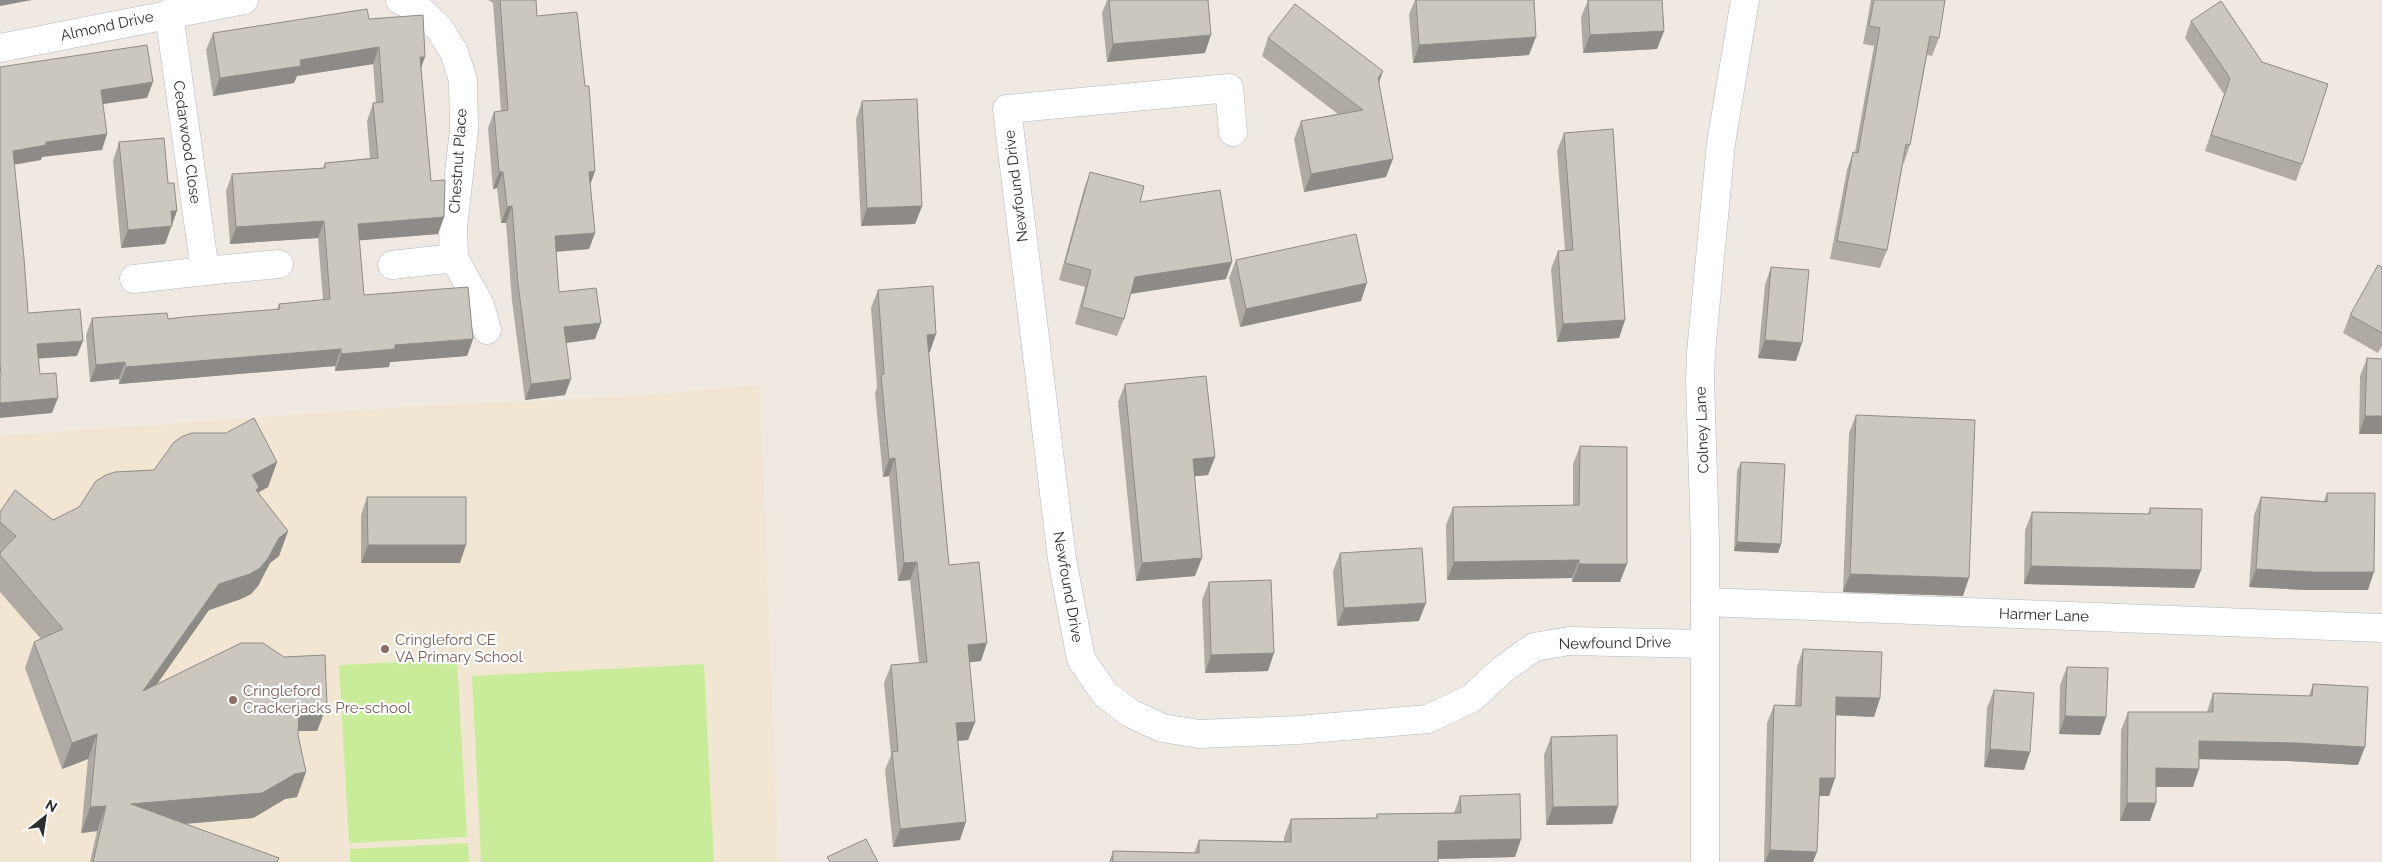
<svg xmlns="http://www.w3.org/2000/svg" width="2382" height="862" font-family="Raleway,sans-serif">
<rect width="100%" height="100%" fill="#efe9e1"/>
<!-- education -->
<path fill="#f0e6d1" d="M760 385 778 862H0V436L406 407 638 396Z"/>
<!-- pitch -->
<g fill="#c9ec9a">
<path d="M457 659 467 837 349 843 339 665Z"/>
<path d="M704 664 714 862H481L472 676Z"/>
<path d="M468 843 469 862H350V849Z"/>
</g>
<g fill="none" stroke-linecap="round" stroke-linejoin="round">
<!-- minor casing -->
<g stroke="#b4b7c1" stroke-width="29">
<g id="minor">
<path d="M400 0 420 10 439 28 454 52 463 80 464 130 453 227 454 258 480 305 487 330"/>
<path d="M169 13 205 271 279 264"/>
<path d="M0 48 244 0"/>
<path d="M1233 132 1229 88 1007 109 1062 559 1081 659 1105 694 1130 713 1162 728 1199 734 1298 730 1428 719 1472 698 1502 670 1534 647 1569 641 1704 644"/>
<path d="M392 265 454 258"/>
<path d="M134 279 205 271"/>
<path d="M1705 602 2382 628"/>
<path d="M1705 862V541L1700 380 1701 352 1721 143 1745 0"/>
</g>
</g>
<!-- minor -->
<use href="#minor" stroke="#fff" stroke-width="28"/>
</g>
<!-- wall -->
<g fill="#afaba4">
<path d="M488 0H536L537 16 585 86 595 171 590 185 595 233 589 249 556 252 559 292 595 339 566 343 565 395 525 400 512 301 506 223H501L497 188 493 189 488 128 494 112 501 111 493 3Z"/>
<path d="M1107 0H1208L1205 53 1107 62 1102 13Z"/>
<path d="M1415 0H1534L1529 55 1413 63 1409 14Z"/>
<path d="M1588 0H1662L1664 31 1657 49 1583 53 1581 17Z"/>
<path d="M1871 0H1945L1939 38 1932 56 1927 55 1910 145 1904 163H1903L1887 250 1880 268 1830 259 1847 170 1853 152H1855L1874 46 1863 44Z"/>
<path d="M369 19 421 69 431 181 444 217 438 234 359 240 364 295 473 339 467 356 390 362 389 367 335 371V366L119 384V379L90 382 86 335 92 318 168 319 277 310 279 304 323 300 318 238 230 244 226 191 232 174 323 168 325 163 370 158 367 121 373 103H376L373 64 297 76 294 83 213 96 206 50 213 33Z"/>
<path d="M2191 21 2302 164 2296 181 2205 151 2224 94 2185 38Z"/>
<path d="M1268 38 1379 83 1386 177 1304 192 1294 139 1301 121 1338 114 1262 56Z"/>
<path d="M862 101 922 206 915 224 861 226 856 119Z"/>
<path d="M1564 133 1625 320 1619 338 1557 342 1551 269 1558 251 1565 250 1557 151Z"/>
<path d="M119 142 172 224 165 244 121 248 113 161Z"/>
<path d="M1090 172 1140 202 1226 279 1130 294 1124 319 1117 336 1075 324 1085 287 1059 280 1084 189Z"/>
<path d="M1236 260 1361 301 1240 327 1229 278Z"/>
<path d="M1771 267 1796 361 1758 358 1765 285Z"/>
<path d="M2382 267V346L2378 353 2343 333 2350 315Z"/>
<path d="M878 290 930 352H929L949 565 981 661 969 662 975 722 968 740 958 741 960 840 893 847 885 770 891 755 884 683 891 665 919 663 910 580 898 581 889 476 883 477 875 393 877 387 871 308Z"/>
<path d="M2367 358 2382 434H2359L2360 376Z"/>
<path d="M1125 384 1215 457 1208 475 1195 476V576L1136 581 1118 402Z"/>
<path d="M1856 415 1963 596 1843 592 1849 433Z"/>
<path d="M1580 446 1620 582H1572V578L1447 580 1446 525 1453 507 1573 505V464Z"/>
<path d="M277 462 268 487 258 493 288 531 279 556 270 563 258 586 251 594 241 599 209 610 156 685 327 705 317 731H298V735L306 772 297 797 285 799 253 818 186 824 277 862H90L97 831 81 833 88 759 62 769 25 668 34 642 41 639 0 592V512L53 520 154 470Z"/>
<path d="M1741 462 1781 544 1778 553 1734 551 1737 471Z"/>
<path d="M2327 493 2368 590H2306L2249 587 2254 515 2261 497 2324 501Z"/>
<path d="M367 497 460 563H361V515Z"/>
<path d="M2150 508 2201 570 2194 588 2024 584 2025 530 2032 512 2148 514Z"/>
<path d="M1340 553 1419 621 1337 626 1333 571Z"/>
<path d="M1209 582 1268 671 1205 673 1202 600Z"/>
<path d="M1803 649 1880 698 1874 717 1836 715 1835 778 1829 796H1819L1813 862H1764L1767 723 1774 705H1795L1797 667Z"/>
<path d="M2067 667 2106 717 2100 735 2059 734 2060 685Z"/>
<path d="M2313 684 2358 765 2289 761 2199 759 2193 787H2156V803L2150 821H2120L2121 730 2128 712H2207L2213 693 2309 696Z"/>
<path d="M1994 690 2030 752 2024 770 1984 767 1987 708Z"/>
<path d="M1551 737 1618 806 1612 824 1546 825 1544 755Z"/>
<path d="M1460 796 1521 839 1515 857 1438 859V862H1109L1113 851 1194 853 1199 840 1284 841V837L1291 819 1376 818 1377 814 1454 813Z"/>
</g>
<!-- shaded-wall -->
<g fill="#8e8b86">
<path d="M0 0H32L0 6Z"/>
<path d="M1664 31 1657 49 1583 53 1590 35Z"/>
<path d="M1211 35 1205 53 1107 62 1113 44Z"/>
<path d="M1536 37 1529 55 1413 63 1419 45Z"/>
<path d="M379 47 373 64 297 76 294 83 213 96 220 78 300 60Z"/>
<path d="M420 57H425L419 74Z"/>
<path d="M1383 71 1377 89 1378 78Z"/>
<path d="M153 82 147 98 96 105 101 90Z"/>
<path d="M107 134 102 150 42 157 41 160 7 166 13 151 46 142Z"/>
<path d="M1393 159 1386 177 1304 192 1311 174Z"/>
<path d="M595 171 589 188V172Z"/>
<path d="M499 172H503L497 188 493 189Z"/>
<path d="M512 206 506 223H501L507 207Z"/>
<path d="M922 206 915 224 861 226 867 208Z"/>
<path d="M171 211H177L165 244 121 248 128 230Z"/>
<path d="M444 217 438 234 352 241 358 224Z"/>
<path d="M324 221 318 238 230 244 236 227Z"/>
<path d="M595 233 589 249 549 252 555 236Z"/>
<path d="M1232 262 1226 279 1129 294 1135 277Z"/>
<path d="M1367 283 1361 301 1240 327 1246 309Z"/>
<path d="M1625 320 1619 338 1557 342 1563 324Z"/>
<path d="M601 323 595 339 558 344 564 327Z"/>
<path d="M936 334 930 352 921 353 927 335Z"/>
<path d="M473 339 467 356 390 362 389 367 335 371 341 354 395 345Z"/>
<path d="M1765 340 1802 343 1796 361 1758 358Z"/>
<path d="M83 341 77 356 32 359 37 344Z"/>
<path d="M341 349 335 366 119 384 126 367Z"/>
<path d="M125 362 119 379 90 382 96 365Z"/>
<path d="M571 379 565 395 525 400 531 384Z"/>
<path d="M58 398 52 413 0 418V403Z"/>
<path d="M2365 416H2382V434H2359Z"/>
<path d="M1215 457 1208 475 1187 477 1193 459Z"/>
<path d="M895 458 889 476 883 477 889 459Z"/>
<path d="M277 462 268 487 257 493 250 512 252 475Z"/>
<path d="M288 531 279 556 270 563 258 586 251 594 241 599 209 610 134 717 143 691 219 584Z"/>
<path d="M1737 542 1781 544 1778 553 1734 551Z"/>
<path d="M368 545H466L460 563H361Z"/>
<path d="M1202 558 1195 576 1136 581 1142 563Z"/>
<path d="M1579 560 1572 578 1447 580 1454 562Z"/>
<path d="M917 562 910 580 898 581 904 563Z"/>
<path d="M1579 564H1627L1620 582H1572Z"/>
<path d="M2031 566 2201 570 2194 588 2024 584Z"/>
<path d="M2256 569 2374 572 2368 590H2306L2249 587Z"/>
<path d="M1850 574 1969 578 1963 596 1843 592Z"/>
<path d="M1426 603 1419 621 1337 626 1344 608Z"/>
<path d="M987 643 981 661 961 663 968 645Z"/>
<path d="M1274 653 1268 671 1205 673 1211 655Z"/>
<path d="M1836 697 1880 698 1874 717 1830 715Z"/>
<path d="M327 705 317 731H289L299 706Z"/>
<path d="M2065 716 2106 717 2100 735 2059 734Z"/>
<path d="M975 722 968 740 950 741 956 723Z"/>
<path d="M97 734 88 759 62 769 72 743Z"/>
<path d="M2199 741 2296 743 2365 747 2358 765 2289 761 2193 759Z"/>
<path d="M1990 749 2030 752 2024 770 1984 767Z"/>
<path d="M2156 768 2199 769 2193 787H2150Z"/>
<path d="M306 772 297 797 285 799 253 818 122 829 131 804Z"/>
<path d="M1820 778H1835L1829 796H1813Z"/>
<path d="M2127 803H2156L2150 821H2120Z"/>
<path d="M106 806 97 831 81 833 90 807Z"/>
<path d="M1618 806 1612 824 1546 825 1553 807Z"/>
<path d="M966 822 960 840 893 847 900 829Z"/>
<path d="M1521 839 1515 857 1432 859 1438 841Z"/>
<path d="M1770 850 1817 852 1813 862H1765Z"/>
</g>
<!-- building -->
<g fill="#cbc7bf" stroke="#8e8b86">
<path d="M500 0H536L537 16 577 12 585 86H589L595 171 589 172 595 233 555 236 559 292 596 288 601 323 564 327 571 379 531 384 518 284 512 206 507 207 503 172H499L494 112 508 110Z"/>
<path d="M1109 0H1208L1211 35 1113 44Z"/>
<path d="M1416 0H1534L1536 37 1419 45Z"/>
<path d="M1588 0H1662L1664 31 1590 35Z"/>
<path d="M1874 0H1945L1939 38 1930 36 1910 145 1906 144 1887 250 1837 241 1853 152 1858 153 1880 28 1869 26Z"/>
<path d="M2221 1 2262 62 2328 84 2302 164 2211 135 2230 78 2191 21Z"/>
<path d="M1295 4 1383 71 1378 78 1393 159 1311 174 1301 121 1363 110 1268 38Z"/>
<path d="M367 9 369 19 423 15 425 57H420L431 181 445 180 444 217 358 224 364 295 468 287 473 339 395 345V349L341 354V349L126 367 125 362 96 365 92 318 167 313 168 319 184 317 280 309 279 304 330 299 324 221 236 227 232 174 325 168V163L378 158 373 103 383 102 379 47 300 60 301 66 220 78 213 33Z"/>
<path d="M147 45 153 82 101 90 107 134 46 142V145L13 151 24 258 28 313 80 309 83 341 37 344 40 374 56 373 58 398 0 403V377L1 376 0 363V67Z"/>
<path d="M917 99 922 206 867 208 862 101Z"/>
<path d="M1613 129 1625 320 1563 324 1558 251 1573 250 1564 133Z"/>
<path d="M164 138 168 183H174L177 211H171L172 226 128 230 119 142Z"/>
<path d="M1090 172 1144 186 1140 202 1220 190 1232 262 1135 277 1124 319 1082 307 1091 270 1065 263Z"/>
<path d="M1356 234 1367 283 1246 309 1236 260Z"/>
<path d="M2378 265 2382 267V333L2350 315Z"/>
<path d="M1771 267 1809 270 1802 343 1765 340Z"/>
<path d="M933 286 936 334 927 335 949 565 979 562 987 643 968 645 975 722 956 723 966 822 900 829 892 752 898 751 891 665 927 662 917 562 904 563 895 458 889 459 881 375 884 374 878 290Z"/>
<path d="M2367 358 2382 359V416H2365Z"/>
<path d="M1206 376 1215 457 1193 459 1202 558 1142 563 1125 384Z"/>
<path d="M1856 415 1975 420 1969 578 1850 574Z"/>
<path d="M254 418 277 462 252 475 259 487 256 490 288 531 279 538 267 560 260 568 250 574 219 584 143 691 241 643H263L284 657 325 655 327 705 299 706 298 735 306 772 295 774 262 793 131 804 279 858 277 862H93L106 806 90 807 97 734 72 743 34 642 63 629 0 555V553L16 536 0 522V512L15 490 53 520 79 507 96 481 106 475 115 472 154 470 174 442 183 436 192 433H226Z"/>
<path d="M1580 446 1627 447V564H1579V560L1454 562 1453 507 1579 505Z"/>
<path d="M1741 462 1785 464 1781 544 1737 542Z"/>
<path d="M2327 493H2375L2374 572H2313L2256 569 2261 497 2327 502Z"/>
<path d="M367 497H466V545H368Z"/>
<path d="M2150 508 2202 509 2201 570 2031 566 2032 512 2150 514Z"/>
<path d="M1422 548 1426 603 1344 608 1340 553Z"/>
<path d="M1271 580 1274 653 1211 655 1209 582Z"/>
<path d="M1803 649 1882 652 1880 698 1836 697 1835 778H1820L1817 852 1770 850 1774 705 1801 706Z"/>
<path d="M2067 667 2108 668 2106 717 2065 716Z"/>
<path d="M2313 684 2368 687 2365 747 2296 743 2199 741V769L2156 768V803H2127L2128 712H2213V693L2312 696Z"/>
<path d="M1994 690 2034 693 2030 752 1990 749Z"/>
<path d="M1617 735 1618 806 1553 807 1551 737Z"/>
<path d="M1520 794 1521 839 1438 841V862H1113V851L1199 853V840L1291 842V819L1377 818V814L1461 813 1460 796Z"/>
<path d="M866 839 878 862H830L827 857Z"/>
</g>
<!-- markers -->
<g fill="#8d6e63" stroke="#fff" stroke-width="2">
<circle cx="385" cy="649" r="5"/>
<circle cx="233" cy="700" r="5"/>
</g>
<g text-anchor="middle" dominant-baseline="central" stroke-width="4.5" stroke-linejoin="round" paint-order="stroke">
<!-- street labels -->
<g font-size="15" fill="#2e2e2e" stroke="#fff">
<text transform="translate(107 26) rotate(-12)">Almond Drive</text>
<text transform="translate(187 142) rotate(82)">Cedarwood Close</text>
<text transform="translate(458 161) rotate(-86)">Chestnut Place</text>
<text transform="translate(1016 186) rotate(-97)">Newfound Drive</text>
<text transform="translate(1702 430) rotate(-92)">Colney Lane</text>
<text transform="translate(1068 587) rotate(80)">Newfound Drive</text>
<text transform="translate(2044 615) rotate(2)">Harmer Lane</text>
<text transform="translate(1615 643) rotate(-1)">Newfound Drive</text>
</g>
<!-- education labels -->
<g font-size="15" fill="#785e54" stroke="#fff" text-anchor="start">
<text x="395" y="640">Cringleford CE<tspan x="395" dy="17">VA Primary School</tspan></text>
<text x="243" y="691">Cringleford<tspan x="243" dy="17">Crackerjacks Pre-school</tspan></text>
</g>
</g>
<!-- north arrow -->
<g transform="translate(45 817) rotate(30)" stroke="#ffffff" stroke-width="4" paint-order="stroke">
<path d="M0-4L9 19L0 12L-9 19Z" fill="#2e2e2e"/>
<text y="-8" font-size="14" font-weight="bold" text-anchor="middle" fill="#2e2e2e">N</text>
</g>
</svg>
